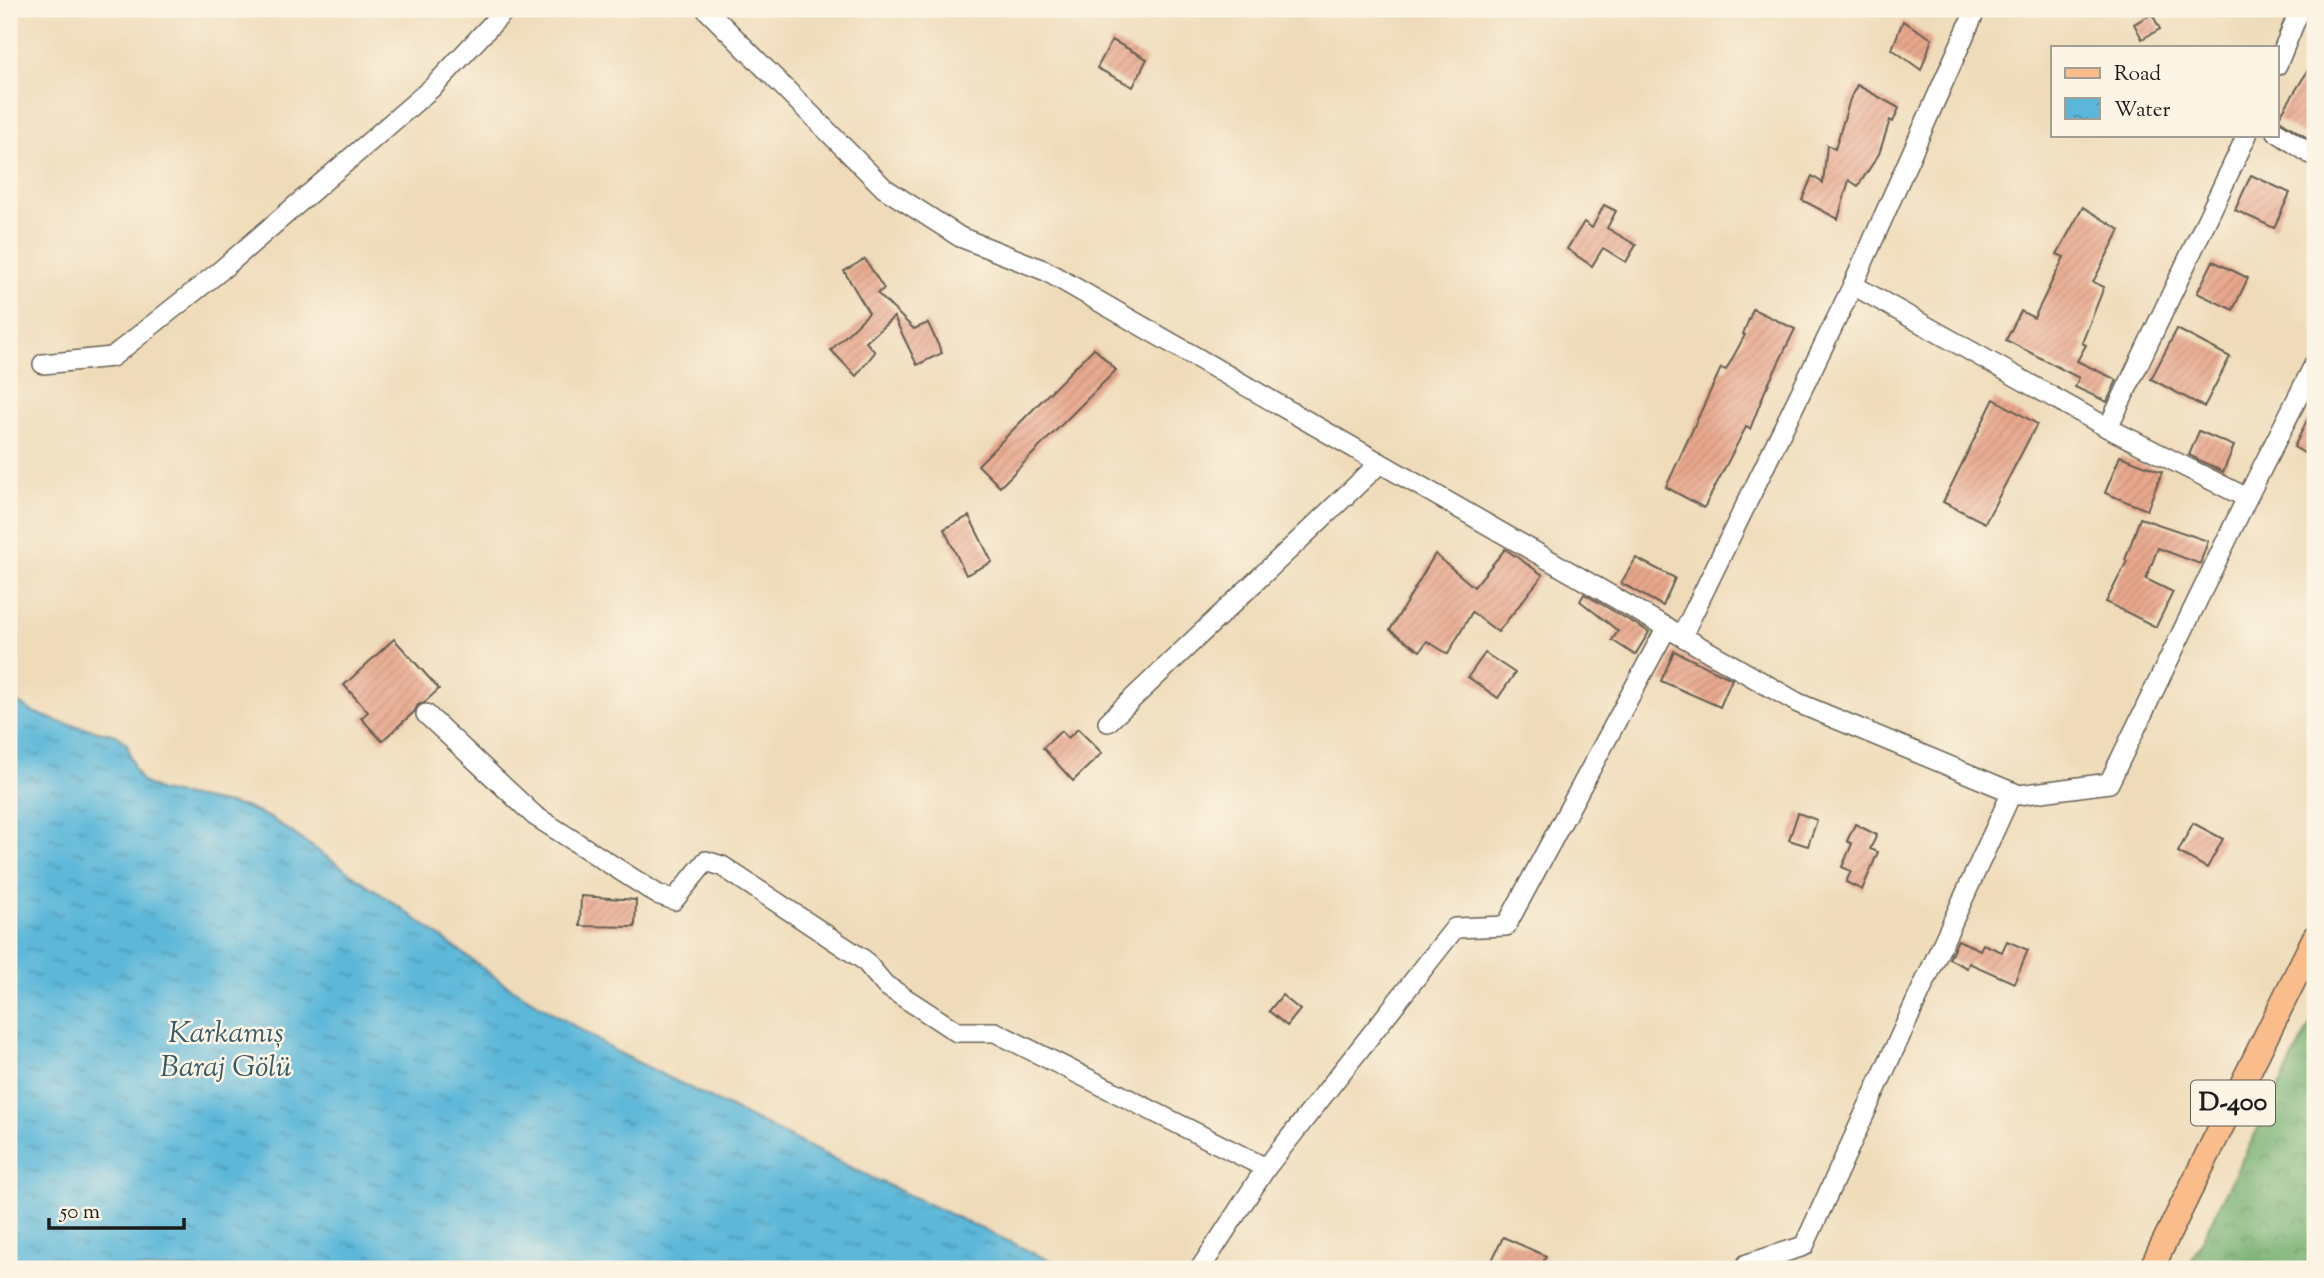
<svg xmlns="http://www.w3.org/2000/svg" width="2324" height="1278" font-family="'Sorts Mill Goudy',serif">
<defs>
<pattern id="forest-crowns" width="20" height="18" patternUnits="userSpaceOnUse" patternTransform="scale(1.75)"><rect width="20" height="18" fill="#73ae6e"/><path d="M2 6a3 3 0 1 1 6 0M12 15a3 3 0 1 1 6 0" fill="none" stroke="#5e8d5a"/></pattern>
<pattern id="water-ripples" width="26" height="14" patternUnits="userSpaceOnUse" patternTransform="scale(1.75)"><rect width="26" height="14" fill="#5bb7d9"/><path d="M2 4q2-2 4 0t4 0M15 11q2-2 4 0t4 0" fill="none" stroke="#4a94af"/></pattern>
<pattern id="building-hatch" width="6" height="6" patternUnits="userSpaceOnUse" patternTransform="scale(1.75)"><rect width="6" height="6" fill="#e8a78d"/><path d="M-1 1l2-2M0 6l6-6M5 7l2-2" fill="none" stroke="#c68f79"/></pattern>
</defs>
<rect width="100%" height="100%" fill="#fcf5e5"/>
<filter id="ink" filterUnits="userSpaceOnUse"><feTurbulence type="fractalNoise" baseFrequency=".0143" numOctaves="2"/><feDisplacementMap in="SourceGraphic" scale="14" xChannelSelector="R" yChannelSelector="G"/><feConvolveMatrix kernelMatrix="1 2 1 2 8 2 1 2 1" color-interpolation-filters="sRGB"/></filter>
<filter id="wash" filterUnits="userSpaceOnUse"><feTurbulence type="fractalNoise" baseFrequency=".00686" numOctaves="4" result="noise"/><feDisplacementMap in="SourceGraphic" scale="28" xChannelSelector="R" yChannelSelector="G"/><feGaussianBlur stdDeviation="1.57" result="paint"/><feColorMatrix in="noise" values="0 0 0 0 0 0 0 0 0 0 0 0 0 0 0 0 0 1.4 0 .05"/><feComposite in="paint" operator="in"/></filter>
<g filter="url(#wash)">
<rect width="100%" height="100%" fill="#efdbb9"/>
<!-- forest -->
<path fill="url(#forest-crowns)" stroke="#486545" stroke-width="2" d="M2315 1015V1269H2187Z"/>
<!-- water -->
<path fill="url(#water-ripples)" stroke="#3c6a7a" stroke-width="2" d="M9 697 33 712 59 722 116 735 127 744 134 768 142 782 160 791 245 807 272 819 408 913 502 982 617 1052 885 1184 1068 1269H9Z"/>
<g id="blocks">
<!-- building -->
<g fill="url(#building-hatch)">
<path d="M2152 14 2160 29 2142 39 2134 24Z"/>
<path d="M1903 21 1932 39 1921 70 1892 49Z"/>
<path d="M1112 40 1147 59 1133 87 1097 68Z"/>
<path d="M2315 59V143L2278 119Z"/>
<path d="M1857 85 1899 108 1893 122 1890 120 1879 154 1858 186 1849 180 1838 219 1802 200 1812 176 1823 183 1827 145 1835 149 1850 99Z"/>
<path d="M2251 175 2290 193 2274 228 2235 210Z"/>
<path d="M1604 205 1616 211 1607 228 1636 245 1626 262 1603 248 1592 266 1567 249 1584 222 1592 228Z"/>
<path d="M2083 207 2120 230 2093 282 2104 287 2082 343 2086 345 2077 361 2117 380 2107 402 2075 387 2079 378 2006 340 2021 311 2034 318 2064 257 2057 254Z"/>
<path d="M865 259 884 289 877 293 914 329 928 323 942 353 917 365 894 317 866 342 875 352 856 376 831 350 869 313 844 271Z"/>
<path d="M2213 261 2248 278 2233 310 2197 293Z"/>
<path d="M1753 309 1795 329 1765 391 1750 429 1746 427 1704 508 1666 487 1721 368 1726 370 1745 335 1743 334Z"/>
<path d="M2177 329 2230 357 2204 407 2151 379Z"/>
<path d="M1094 348 1116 370 1000 487 978 465Z"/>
<path d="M1994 399 2037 424 1985 523 1943 502Z"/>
<path d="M2315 404V459L2294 447Z"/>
<path d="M2199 431 2234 446 2223 472 2189 455Z"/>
<path d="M2120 456 2162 472 2147 510 2105 493Z"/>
<path d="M969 516 992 562 966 575 944 529Z"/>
<path d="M2140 518 2208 541 2200 564 2158 548 2146 579 2173 592 2156 627 2106 602 2127 561 2125 560Z"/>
<path d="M1505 549 1543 575 1498 632 1472 612 1448 654 1427 641 1420 651 1390 630 1435 554 1474 587Z"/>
<path d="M1636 558 1675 578 1663 606 1621 583Z"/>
<path d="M1584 594 1649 632 1635 655 1612 640 1618 631 1580 601Z"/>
<path d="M394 639 439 689 425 702 418 705 414 712 382 741 361 718 368 712 344 685Z"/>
<path d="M1674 651 1732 679 1720 707 1661 681Z"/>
<path d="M1485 653 1515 673 1498 698 1468 677Z"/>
<path d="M1078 729 1102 753 1073 781 1043 748 1061 731 1068 738Z"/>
<path d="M1798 813 1817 820 1808 846 1789 840Z"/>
<path d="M2193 823 2223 839 2207 868 2178 852Z"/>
<path d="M1855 824 1877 835 1870 849 1878 852 1862 890 1846 882 1851 871 1842 867 1852 844 1847 841Z"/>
<path d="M581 896 636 900 635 927 580 926Z"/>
<path d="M1958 940 1980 950 1983 944 2002 952 2007 941 2028 950 2014 983 1969 963 1967 968 1949 959Z"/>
<path d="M1282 995 1300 1010 1287 1026 1269 1011Z"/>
<path d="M1503 1237 1546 1256 1540 1269H1488Z"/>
</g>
</g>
</g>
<g filter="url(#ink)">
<use href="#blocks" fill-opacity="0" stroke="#665f53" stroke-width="2"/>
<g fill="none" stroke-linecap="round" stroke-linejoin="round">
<!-- minor casing -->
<g stroke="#665f53" stroke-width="22">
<g id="minor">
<path d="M706 9 884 188 960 237 1046 271 1798 703 2019 795 2109 783 2247 498 2315 363"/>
<path d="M2277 65 2300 9"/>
<path d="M2277 132 2315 157"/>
<path d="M1853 285 2108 428 2247 498"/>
<path d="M43 364 112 357 220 271 434 86 506 9"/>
<path d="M2108 428 2247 135"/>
<path d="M1682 636 1853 285 1976 9"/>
<path d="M426 714 535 816 657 894 674 900 706 861 722 866 864 960 885 985 957 1032H995L1266 1168"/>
<path d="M1108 722 1380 463"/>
<path d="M1200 1269 1266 1168 1455 928 1506 926 1667 627"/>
<path d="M1744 1269 1747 1264 1804 1246 2012 792"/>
</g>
</g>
<!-- major casing -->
<g stroke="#665f53" stroke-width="27">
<path id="major" d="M2151 1269 2315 937"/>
</g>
<!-- minor -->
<use href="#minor" stroke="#fff" stroke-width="19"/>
<!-- major -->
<use href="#major" stroke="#f9bc8a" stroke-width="24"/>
</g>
</g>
<g text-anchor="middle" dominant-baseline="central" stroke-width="5" stroke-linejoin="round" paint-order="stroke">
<!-- shield labels -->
<rect fill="#fcf5e5" stroke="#5f5d58" stroke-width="2" x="2191" y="1080.5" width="84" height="45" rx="5"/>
<g font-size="26" font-weight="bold" fill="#1c1c1c">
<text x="2233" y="1103">D-400</text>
</g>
<!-- water labels -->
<g font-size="30" font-style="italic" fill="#355a68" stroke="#fcf5e5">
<text x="226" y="1034">Karkamış<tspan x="226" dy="34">Baraj Gölü</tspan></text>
</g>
</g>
<!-- margin -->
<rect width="2324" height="1278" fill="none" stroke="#fcf5e5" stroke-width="35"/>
<!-- legend -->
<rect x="2051" y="46" width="228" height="91" fill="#fcf5e5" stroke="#a29e95" stroke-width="2"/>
<rect x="2065" y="68" width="35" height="10" fill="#f9bc8a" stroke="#a29e95" stroke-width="2"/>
<text x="2114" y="80" font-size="21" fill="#1c1c1c">Road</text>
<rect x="2065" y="98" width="35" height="21" fill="url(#water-ripples)" stroke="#a29e95" stroke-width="2"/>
<text x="2114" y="116" font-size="21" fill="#1c1c1c">Water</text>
<!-- scale -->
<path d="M49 1218v10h135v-10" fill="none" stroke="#1c1c1c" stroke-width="3.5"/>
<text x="60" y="1218" font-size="21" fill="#1c1c1c" stroke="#fcf5e5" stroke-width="5" paint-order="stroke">50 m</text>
</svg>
